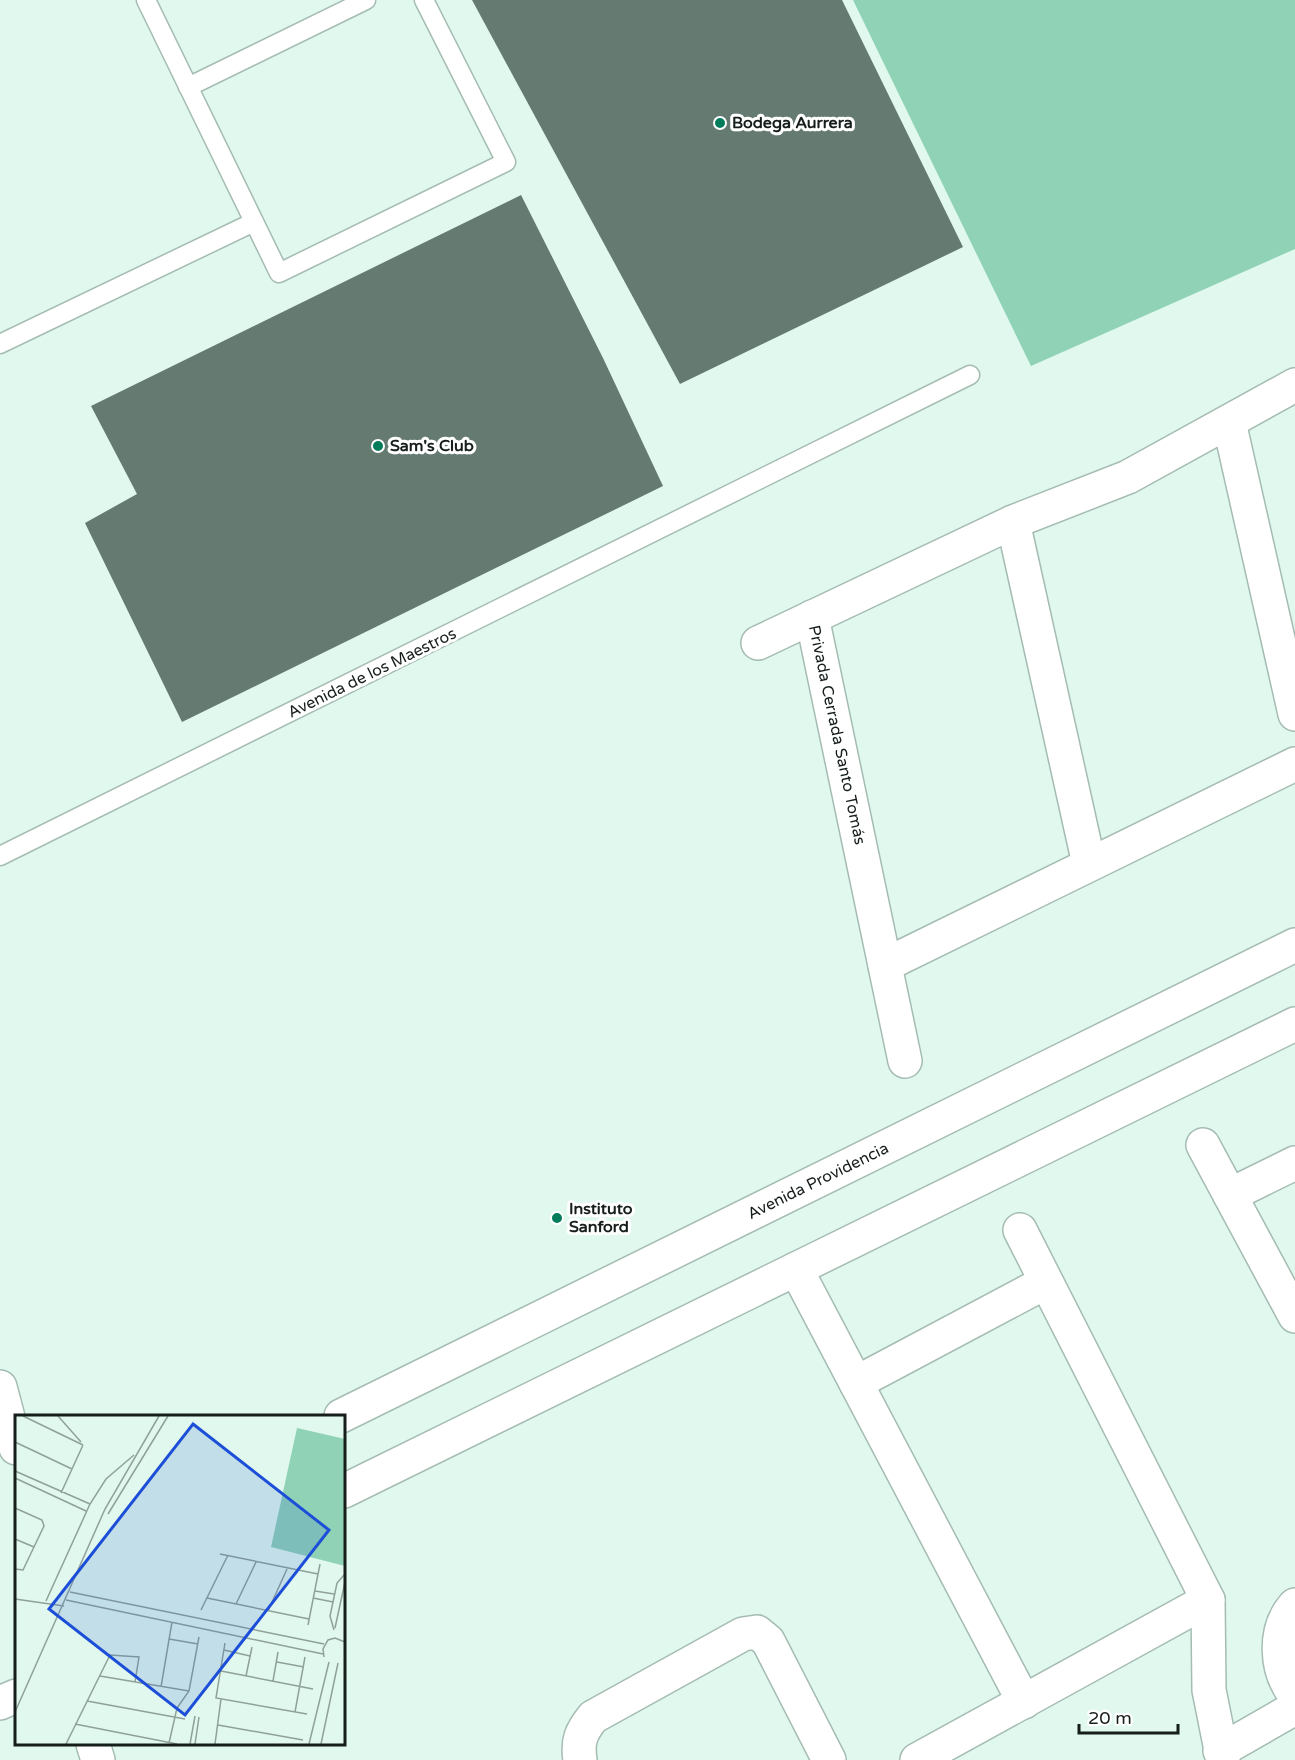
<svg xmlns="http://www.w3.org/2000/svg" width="1295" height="1760" font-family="'Varela Round',sans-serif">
<rect width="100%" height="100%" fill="#e0f8ed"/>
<!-- green -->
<path fill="#90d2b6" d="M853 0H1295V249L1031 366Z"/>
<!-- building -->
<g fill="#657a70">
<path d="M472 0H842L963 247 680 384Z"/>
<path d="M521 195 603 358 663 486 182 722 85 523 137 494 91 406Z"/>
</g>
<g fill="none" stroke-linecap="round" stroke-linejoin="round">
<!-- service casing -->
<g stroke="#a5bcb2" stroke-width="21">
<g id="service">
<path d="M146 0 279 273 506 162 424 0"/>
<path d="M188 87 366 0"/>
<path d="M0 344 254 222"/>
<path d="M0 856 970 375"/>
</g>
</g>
<!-- minor casing -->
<g stroke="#a5bcb2" stroke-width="36">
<g id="minor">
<path d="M1229 422 1295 714"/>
<path d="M1013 522 1089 864"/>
<path d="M812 617 905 1061"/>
<path d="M758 643 1013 522 1128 477 1295 385"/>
<path d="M885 965 1295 764"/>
<path d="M1203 1145 1295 1316"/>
<path d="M1230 1195 1295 1163"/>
<path d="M1020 1230 1208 1600 1209 1690 1223 1760"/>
<path d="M796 1269 1024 1702"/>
<path d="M856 1383 1046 1282"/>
<path d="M341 1416 1295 945"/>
<path d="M344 1491 1295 1024"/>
<path d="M1295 1605C1273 1629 1275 1670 1295 1695"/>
<path d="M0 1703 16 1696"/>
<path d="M1220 1751 1295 1708"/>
<path d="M580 1760C577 1741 581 1732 593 1717L743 1634 757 1632 768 1641 829 1760"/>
<path d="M917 1760 1208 1600"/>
</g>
</g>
<!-- secondary casing -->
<g stroke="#a5bcb2" stroke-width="36">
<g id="secondary">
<path d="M0 1387 16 1448"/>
<path d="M93 1744 98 1760"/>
</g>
</g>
<!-- service -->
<use href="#service" stroke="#fff" stroke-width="18"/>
<!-- minor -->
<use href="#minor" stroke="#fff" stroke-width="33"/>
<!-- secondary -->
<use href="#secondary" stroke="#fff" stroke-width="33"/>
</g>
<!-- markers -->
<g fill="#007c5b" stroke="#fff" stroke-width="2">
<circle cx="720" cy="123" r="6"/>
<circle cx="378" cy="446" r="6"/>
<circle cx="557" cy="1218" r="6"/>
</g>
<g text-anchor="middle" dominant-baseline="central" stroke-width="6" stroke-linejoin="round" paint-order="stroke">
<!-- poi labels -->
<g font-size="16" font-weight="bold" fill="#161e1b" stroke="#fff" text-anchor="start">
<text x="732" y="123">Bodega Aurrera</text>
<text x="390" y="446">Sam's Club</text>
<text x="569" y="1209">Instituto<tspan x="569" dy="18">Sanford</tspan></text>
</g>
<!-- street labels -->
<g font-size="16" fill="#161e1b" stroke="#fff">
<text transform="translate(372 673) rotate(-26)">Avenida de los Maestros</text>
<text transform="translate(837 735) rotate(78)">Privada Cerrada Santo Tomás</text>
<text transform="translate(818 1181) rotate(-26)">Avenida Providencia</text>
</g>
</g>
<!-- overview -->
<g transform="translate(15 1415)">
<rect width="330" height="330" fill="#e0f8ed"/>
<path d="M282 13 330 24V151L256 132Z" fill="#90d2b6"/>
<path fill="none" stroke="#8fa199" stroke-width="1.5" d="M8 1 68 30M43 1 66 27M0 27 57 54M0 56 75 89M0 63 71 96M46 78 68 30M0 93 27 105 29 111 8 155 0 154M93 99 153 1M0 124 19 132M205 139 303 159M300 176 319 179M55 177 309 229M192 183 294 204M298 183 318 187M0 184 49 191M51 185 308 239M31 186 75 89 91 64 119 40M221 189 241 147M186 195 213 140M253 196 272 154M293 210 305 149M320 213 330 167M319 215 315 201 318 187 322 168 330 159M154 224 183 229M210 228 201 283 292 299M209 235 235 241M309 242 308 234 313 225 320 223 330 227M262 247 289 252M206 256 298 274M85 261 174 276M231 261 237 232M258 266 263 237M146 272 157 207M72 286 170 304M0 297 90 94 144 1M280 297 290 242M60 309 162 329M203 310 288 325M154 328 162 293 174 276 184 222M51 329 95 240 124 242 120 267M175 329 180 301M180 329 184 302M200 329 206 284M294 329 314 247M306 329 323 248"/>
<path fill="#1d4ed8" fill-opacity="0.15" stroke="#1d4ed8" stroke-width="3" d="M178 9 314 115 170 300 34 194Z"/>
<rect width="330" height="330" fill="none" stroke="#161e1b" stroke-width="3"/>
</g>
<!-- scale -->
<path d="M1079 1724v9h99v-9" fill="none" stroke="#161e1b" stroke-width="3"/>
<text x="1088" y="1724" font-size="18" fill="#161e1b" stroke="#ffffff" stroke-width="4.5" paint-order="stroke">20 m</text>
</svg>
